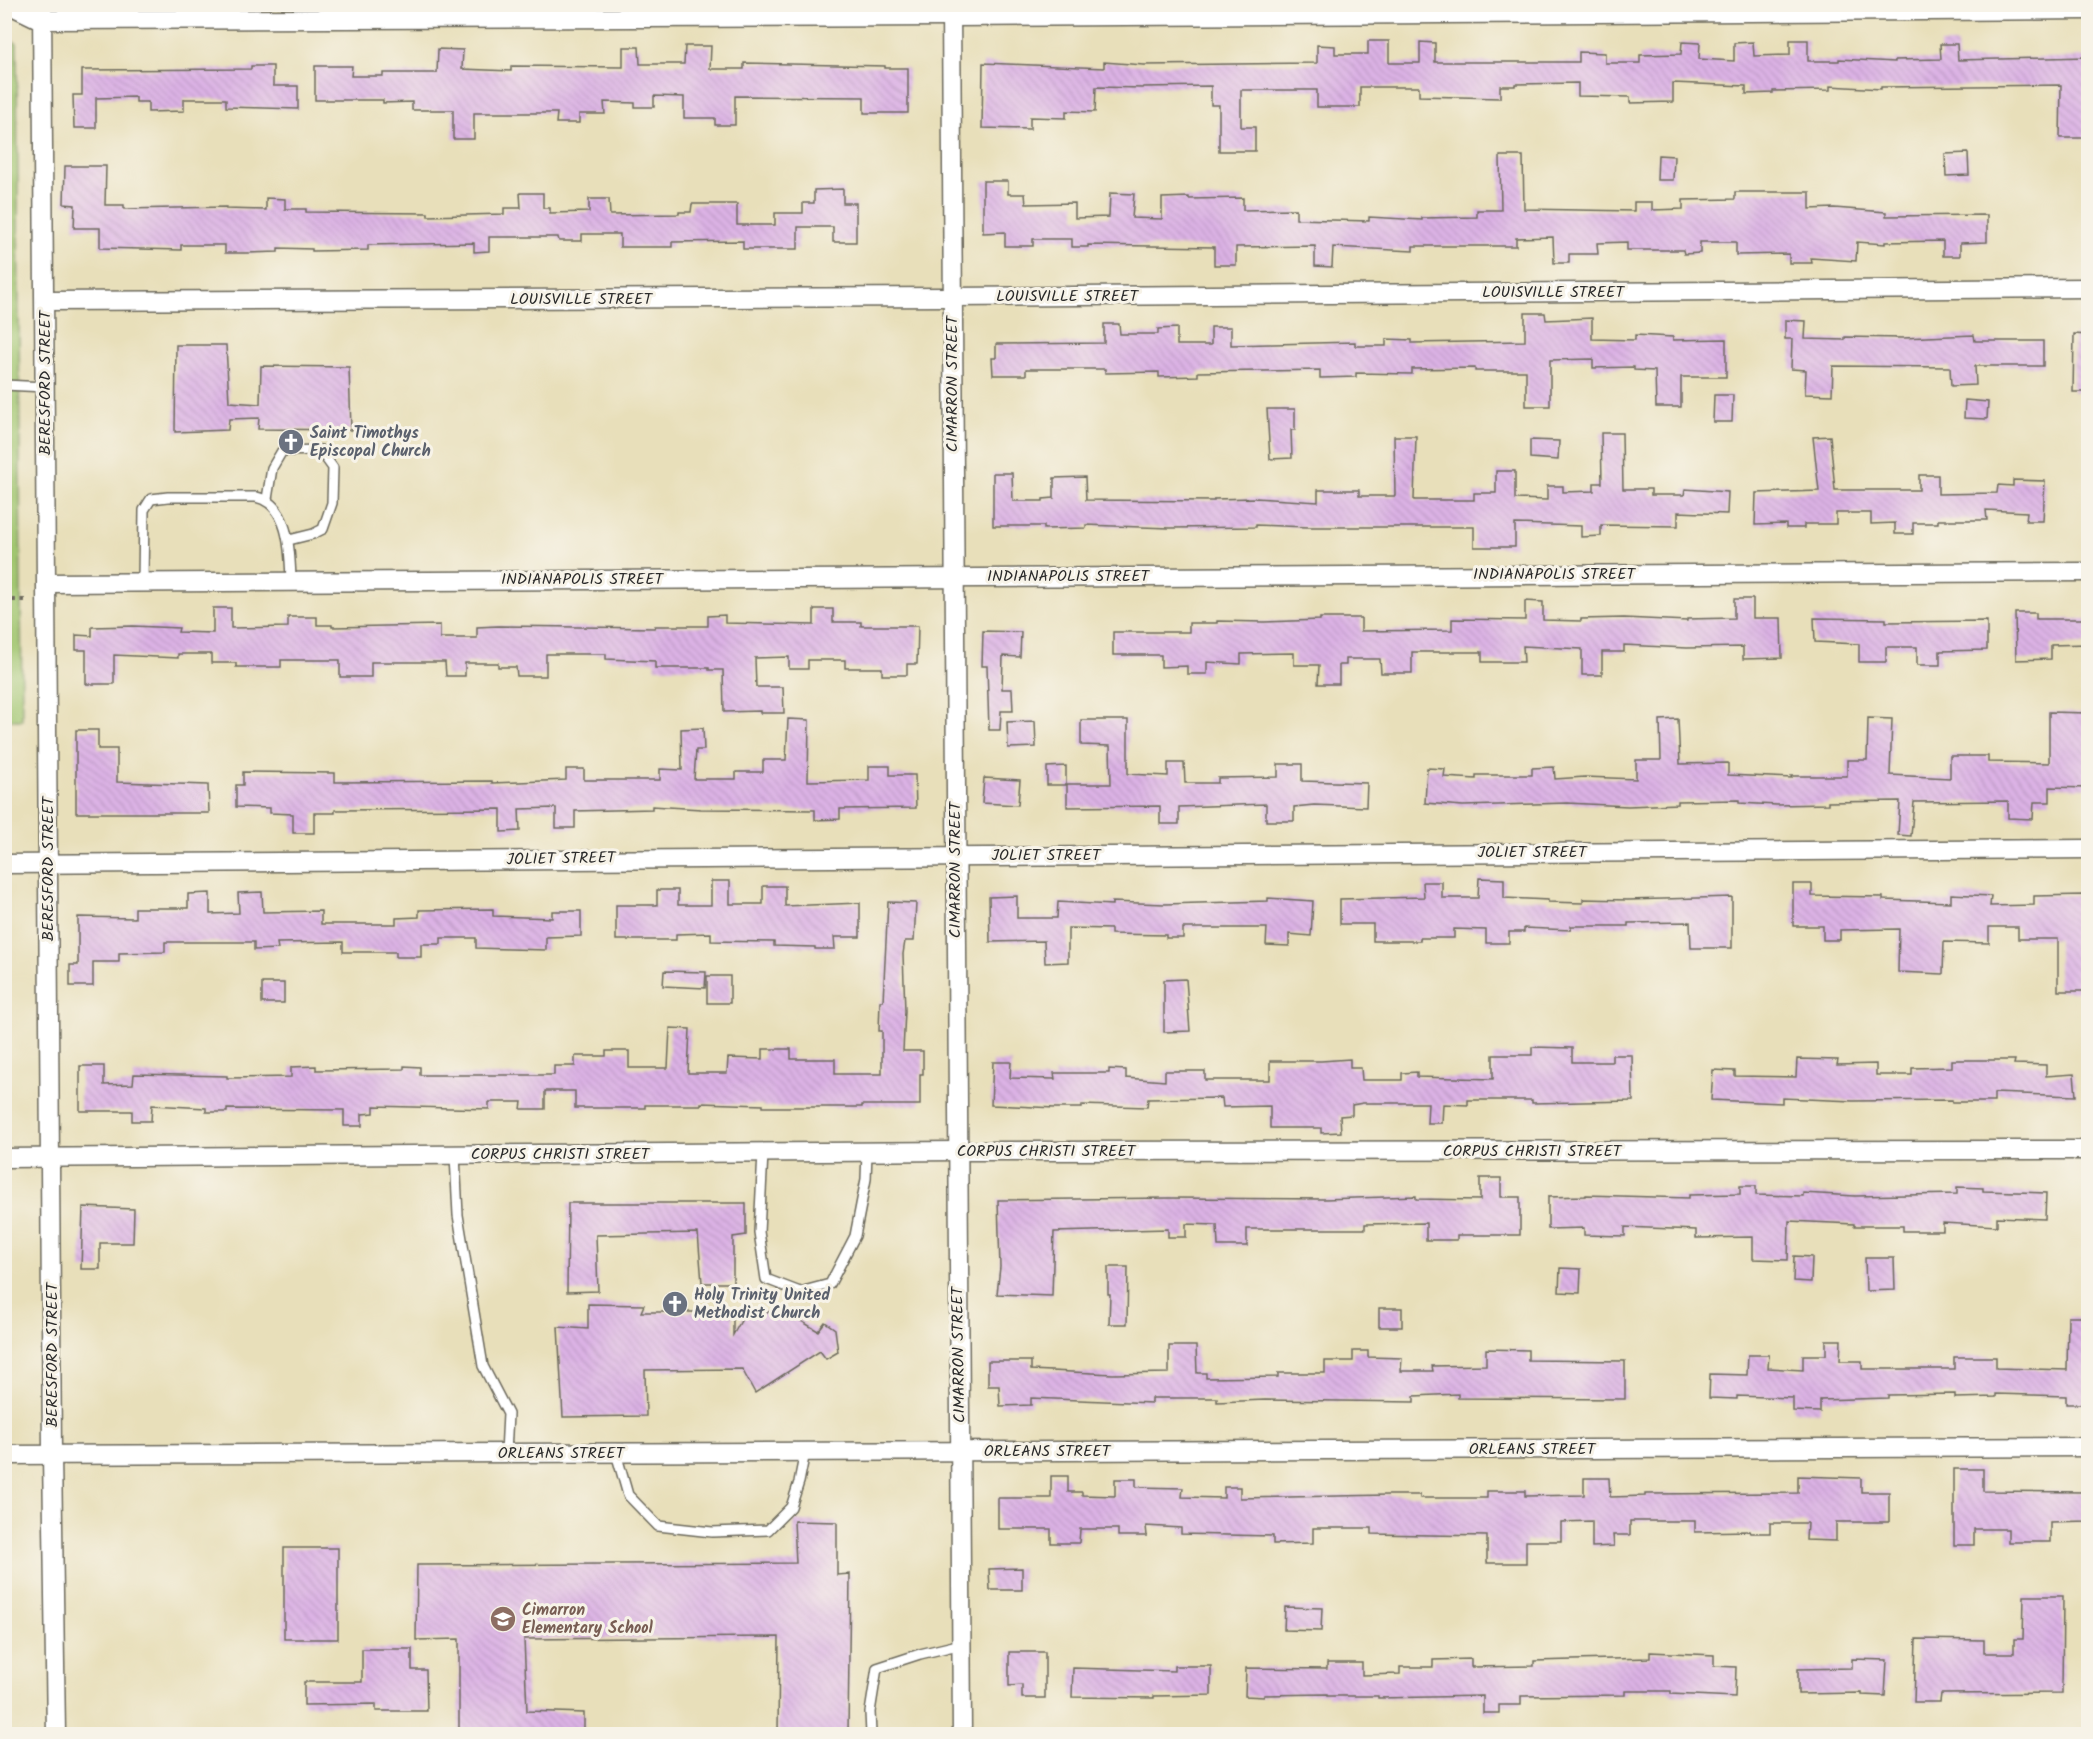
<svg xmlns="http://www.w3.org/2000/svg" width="2093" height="1739" font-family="Kalam,sans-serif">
<defs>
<pattern id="building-back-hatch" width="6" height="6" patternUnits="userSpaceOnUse" patternTransform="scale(1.5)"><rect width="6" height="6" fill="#dcb2e5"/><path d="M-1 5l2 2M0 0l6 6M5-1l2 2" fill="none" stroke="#bd99c5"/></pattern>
</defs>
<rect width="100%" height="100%" fill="#f7f3e8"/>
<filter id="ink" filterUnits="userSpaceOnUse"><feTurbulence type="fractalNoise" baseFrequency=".0167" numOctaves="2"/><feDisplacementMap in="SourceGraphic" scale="12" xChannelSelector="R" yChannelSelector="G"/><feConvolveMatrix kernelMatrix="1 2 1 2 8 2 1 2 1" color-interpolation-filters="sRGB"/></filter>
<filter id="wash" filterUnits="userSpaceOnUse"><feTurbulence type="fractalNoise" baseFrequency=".008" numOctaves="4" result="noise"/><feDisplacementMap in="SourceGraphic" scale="24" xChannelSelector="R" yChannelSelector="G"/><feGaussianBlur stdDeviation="1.35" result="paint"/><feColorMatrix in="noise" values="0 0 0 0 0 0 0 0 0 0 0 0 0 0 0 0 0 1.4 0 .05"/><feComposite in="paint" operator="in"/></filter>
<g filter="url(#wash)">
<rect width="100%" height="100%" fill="#e8dfba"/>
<!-- green -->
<path fill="#a1c670" stroke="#66784e" stroke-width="1.5" d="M4 37 17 43 22 720H4Z"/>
<g id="blocks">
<!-- building -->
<g fill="url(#building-back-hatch)">
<path d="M1790 40H1808V61H1839V59L1895 62V60L1941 59 1940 44H1957L1958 60 2088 57V138H2060L2061 85 1881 87V89L1830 86V90L1773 91V93L1746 94V86L1673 83V102L1630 103V97L1578 96V83L1515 84V86H1500V98L1419 96V87H1360V107H1317V90H1241V127H1255V151H1219V105H1211V86L1143 87V88L1096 87 1095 112 1066 111V118L1030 117V129L982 128 983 63 1104 68V62L1144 65 1317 63V45L1335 46V54H1368V41H1389V63H1420V42L1435 43V62H1579V52L1605 53V63H1640V55L1681 54 1682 42 1700 43 1699 59 1734 61V43L1753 42 1754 56 1790 55Z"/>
<path d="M685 46H711L710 69H744V63L885 66V68H908V113H864V97L735 96V125H715V118H684V97L654 96V107H635V103L604 102 605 114H579V123H556L557 113H474V139H453V110H412V102L383 103V100H315V66H352L351 76H383V73H437L438 49 463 50 462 69 511 71V66L623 67V47H639L640 64H684Z"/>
<path d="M251 66H273V86H298V109L226 107V99H184V111L148 112V102H136V97L96 98V128H74L73 95H82V70L251 69Z"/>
<path d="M1968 153 1969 175 1946 176 1945 154Z"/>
<path d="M1658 155 1674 156 1673 180H1657Z"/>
<path d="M1500 156H1523L1524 209 1634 211V202H1652V210L1683 209V200L1735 199V192H1810V209L1834 208 1886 212V216L1987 215V242L1960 243V256H1943V241L1885 242V244L1857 242 1856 261 1811 258 1812 263H1789V254L1736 255V242H1700V253L1684 254 1683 250H1627V242L1597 243 1598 254H1569V263H1554L1553 237 1516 238V246H1413V251L1333 247 1332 267 1315 266V246L1236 247V265H1214V247L1088 245V247H1072V239H1033V246H1005V232L983 233V181H1008V194H1025L1026 204 1075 203V218L1109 217 1110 193 1134 194 1132 218 1162 219V198L1189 197V199L1243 198V210L1296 209V219L1369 221V217L1422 220V218L1477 217V210H1501Z"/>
<path d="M65 166H106L105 205H124V209L226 207V209L266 210V198L285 199V209H306V212L428 213V216L504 214V208H521L520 193H543V208H550V213L589 212V199H609L610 215 679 214V212H691L692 204H737V225H775V213H803V203H814V190L843 189V203H856V242H833V227H798V249H743V241L672 242V247H620V234H582V241H559L558 237H489V251L474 252V243L368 245V250L312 251V249L278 248V252L247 253H225V245H181V250L100 248V228H74L75 205 64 204Z"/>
<path d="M1525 313H1545L1546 320 1592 318V339L1635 340V335L1673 337V340L1726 339V377H1681V407H1656L1655 371 1634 370V367L1593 368V359L1550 360V406H1526V371H1475V368L1412 369V374L1356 373V377L1320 378V370L1198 372V376L1159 377V372L1105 373V369H1026V375H993L992 358H996V344L1104 343V324H1119L1120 334H1158V329L1177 328V345H1211V327H1231V345L1355 342V346H1386V339L1412 340V343L1525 341Z"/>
<path d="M1785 320 1806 321 1805 339 1845 340V337L1903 338 1974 335 1975 341H2043V366H1975L1976 385 1951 386 1950 367 1833 366 1832 395 1805 394 1806 370 1791 369 1792 339H1785Z"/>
<path d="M2074 334 2088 335V392H2073Z"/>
<path d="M176 345H226L229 402 260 404 261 366 349 367 351 430 258 429 259 418 229 419 228 430 175 432Z"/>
<path d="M1714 395H1733L1732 422H1713Z"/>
<path d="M1965 400 1988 402 1987 419 1964 418Z"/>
<path d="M1267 409H1295V430H1291L1292 458 1270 459Z"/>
<path d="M1601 433H1622L1623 489H1651V495H1684L1685 489 1728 492 1727 514 1678 512V526L1601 525V536L1581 537V526L1515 524V547H1474V527H1308L1256 525V527L1169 528 1086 525V528L1044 529V526H993V473H1012L1013 501H1043V499L1054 498V478L1085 477 1086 500 1214 501V499L1255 498 1318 502V490H1359V496H1395L1394 436H1416L1414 500H1474V493H1496V471H1515V499L1547 500V486H1563V492L1594 491V483H1602Z"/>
<path d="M1830 436 1835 490H1919V475H1938V494L1997 493 1998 485 2013 486V480L2045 481 2043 521H2026L2027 512 1986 510 1987 520H1938V523H1913V534H1895V523L1871 524V513H1836V524H1804V528H1786V524L1755 525 1756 493 1819 491 1813 437Z"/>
<path d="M1530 440 1559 441 1558 460 1530 458Z"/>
<path d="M1734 599H1753V618H1781L1782 658 1743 659V647L1687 648 1624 645V652H1602V675H1582V649L1523 646 1524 662H1482V652H1412V673H1381L1380 659H1346V665H1339V684H1318L1319 665H1294V653L1241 654V664L1207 662V674H1187V666L1161 667V655H1113V632H1189V623H1217V621L1264 622 1320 620V618H1361V631L1452 630V619L1525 620V601L1543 602V620L1581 621V619L1624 618 1687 621V619L1734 618Z"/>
<path d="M213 608H231V628L288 627V617H317V625H332V627L440 625V638H477V627L498 626 655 628V626H708V616L725 615V623L814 625V609H833V622H861V626H918L917 664H907V675H882V668H845V660H808V669H789V657L755 658 756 687H783L784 713H760V711L724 712 723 670H709V668H655V661L606 659V654H546V676H517L516 667H498V663H465V676H446L445 662H371V677H340V660H281V667H236V663H211V654H178V658L114 655V684H86V650H76V635L92 636V627L133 626 179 628 178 632 213 633Z"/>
<path d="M2015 613H2036V619H2088V644L2051 645V659L2016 660Z"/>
<path d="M1814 618 1886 619V622L1987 621V650L1940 651V665H1917V647H1886V662H1859V644L1815 642Z"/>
<path d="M983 631 1021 632 1020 657 1003 656 1002 689H1012L1013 711H1001L1000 730H989L987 666H982Z"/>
<path d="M2049 712 2088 713V788L2050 787V802H2034L2033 819 2008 818V801L1914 802 1911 836 1898 835 1900 801 1828 802V804L1777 805 1739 803V800L1678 801V804L1628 806 1567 803 1463 806 1425 803 1427 768 1445 769 1444 777 1476 779V775H1532V768L1554 767 1555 779 1585 777 1636 779V760H1661L1660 720 1678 719 1680 764 1728 763V775L1792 778 1791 776H1847V760H1867L1868 718 1892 719 1890 775 1950 778V756H1988V762L2049 763Z"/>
<path d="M788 719 809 720 808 781 869 780V766H890V775H915L916 808 840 809V819L815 820V810L701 809 652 806V809L575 811V828H556V808L519 809 520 831 501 832V809L335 810V813H314V833H293V814L270 813V808L236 807V785H243V772L335 773V782L492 781V783L566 780V769H584V780H660V769L682 770 681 729 703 728 704 750H696L694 779H736V772H763V760H786Z"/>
<path d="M1081 720H1128V774L1168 776V763H1184L1185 783H1218V778L1278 777V764H1302V781L1367 783 1366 807 1314 805 1294 807V821H1266V804L1179 807V824H1160V806L1067 807V784H1111L1110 746 1081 745Z"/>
<path d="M1035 721 1036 747 1008 748 1007 722Z"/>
<path d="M76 730H98V749H117V782L208 785 209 813H76Z"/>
<path d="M1066 766V785H1047V767Z"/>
<path d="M984 778 1020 780 1018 805 982 803Z"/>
<path d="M1479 878 1504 879V898L1548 900V902L1583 903V899L1628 900 1732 897V948H1691L1690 922 1628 923V926H1571V930L1524 928V932H1509V943H1486V930L1454 929V938H1420V941H1373V924H1340V899L1424 897 1423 882H1442V898H1478Z"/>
<path d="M711 881H730V904H763V886H785V906L860 903V937H834L835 949H815V947L774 946V942L711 941V933L676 934V940H616V905H657V890H678V905H711Z"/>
<path d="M1793 884H1812V896L1883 897V900L1951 902V894L1991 896 1990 906 2034 905V896L2085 895V941H2088V991H2058V939H2018V927H1989V943L1944 942 1943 974 1898 972 1899 929 1840 930V940H1823V926H1793Z"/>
<path d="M262 892 263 912 321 911V924H396V918L419 917V910L493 909V916L552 918V911H581V936L546 937V950L476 948V938H441V944H421V957H396V952H343V942L277 943 278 949 254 950V942H165V952L119 953V962H93V986H70V965H78V917L135 918V908H188V894L210 893V914L239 913 238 893Z"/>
<path d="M1017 896V918H1057L1058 902 1112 905V902L1165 904 1268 901V898L1313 901 1311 936 1289 934V946L1266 945 1267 928H1183V938H1166V935L1111 934V929L1068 928V962L1045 963 1044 941 990 942 989 897Z"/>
<path d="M888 902 916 903 914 941H905L903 954 905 1011 903 1051H923V1074H920V1105H862V1107H763V1105L701 1103V1105H645V1108H575V1091H545V1109H521L522 1102H489V1109L374 1106V1113L362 1114V1126H344V1110L227 1109V1112H206V1108L152 1105 151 1121H132V1111H80V1066H104V1085L133 1084 134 1074 227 1076V1078L291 1077V1067L316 1066V1070L404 1069V1066L420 1067V1075H554V1066H575V1056H606V1051H629V1068H668L670 1028 690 1029 688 1073H727L728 1058 763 1059V1049H791V1059H835V1074H882V1031H879L880 1001H883Z"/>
<path d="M664 971 706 972 705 988 663 986Z"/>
<rect x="707" y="976" width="23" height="27"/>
<path d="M1186 979 1190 1031 1164 1032V980Z"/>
<rect x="262" y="983" width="22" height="20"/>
<path d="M1532 1047 1572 1048V1062H1612V1055H1632L1633 1101 1532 1103V1100H1468V1105L1443 1104 1442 1123H1427L1428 1103H1363L1352 1105V1115L1340 1116 1341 1132 1321 1133V1128H1270V1106L1223 1107 1222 1098 1148 1099 1147 1107 1082 1105V1108H1055L991 1105 993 1062H1011L1010 1078 1055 1079 1054 1073H1109V1069L1126 1070V1078L1165 1081V1071H1205V1080H1270V1061H1321L1350 1059V1068H1361L1362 1080H1402V1073L1417 1072V1077L1493 1079V1055H1532Z"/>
<path d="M1797 1059 1838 1060 1837 1065 1876 1064V1075H1912V1068L1952 1067V1060H2015L2014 1064 2046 1065V1076L2074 1074 2076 1096 1994 1093V1102H1952V1100L1853 1101 1782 1098V1103L1711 1100 1713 1070 1735 1071V1076L1796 1077Z"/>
<path d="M1480 1178H1501V1197H1520V1235H1457V1240H1426V1223L1365 1224V1229H1247V1246H1218L1217 1225 1186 1224V1237H1168V1229L1054 1232 1052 1296 997 1294 1000 1267 998 1200 1169 1198 1324 1199 1416 1196V1199L1480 1200Z"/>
<path d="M1740 1186H1756V1195L1803 1196V1193L1855 1196 1957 1194V1187L1983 1188V1191L2046 1193 2045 1219 1997 1217V1226L1943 1223V1231H1903V1226H1854V1224L1789 1221 1788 1260 1753 1259V1237L1696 1238V1230L1625 1227V1236L1584 1235V1228L1548 1229V1197L1585 1196 1586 1195 1689 1198V1195L1740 1194Z"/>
<path d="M568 1203H746V1235L733 1237V1283H702L698 1233 596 1235 598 1291 567 1292Z"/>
<path d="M83 1207 134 1209 133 1243H100V1269H81Z"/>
<path d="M1794 1256 1812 1257 1811 1282 1793 1281Z"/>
<path d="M1865 1258H1894L1895 1290 1866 1291Z"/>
<path d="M1108 1267H1128L1127 1324H1109L1110 1294H1108Z"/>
<path d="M1560 1268 1581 1269 1580 1293 1559 1292Z"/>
<path d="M588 1304 644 1305 641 1312H733V1335L746 1312H786L818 1331 825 1322 835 1329 838 1352 826 1359 820 1351 755 1393 742 1369 645 1370 646 1416 563 1417 558 1327 588 1329Z"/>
<rect x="1379" y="1308" width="23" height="19"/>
<path d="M2068 1317H2088V1404H2066V1396L1996 1394V1397L1955 1398V1394L1888 1395V1398L1820 1400V1412L1793 1411V1398L1737 1396V1399L1709 1398 1710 1374 1747 1375 1748 1355H1769L1768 1368 1803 1370V1355H1826V1340H1841L1840 1361H1862V1369H1954V1357H1996V1368L2067 1370Z"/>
<path d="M1169 1346H1196L1197 1373H1206V1378L1278 1377V1373H1325V1361H1353V1351H1368V1357L1402 1358 1401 1371H1433L1432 1366 1486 1365V1349L1528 1350V1360L1625 1361V1399L1458 1398V1394L1414 1396V1402L1265 1400 1217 1402V1398H1152V1403L1031 1398V1405L1000 1406 999 1386H988V1361H1031V1370L1113 1374 1169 1373Z"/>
<path d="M1954 1469H1983V1491L2088 1492V1521L2050 1522V1542H2008V1529H1974V1545H1954Z"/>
<path d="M1051 1476H1068V1492H1082V1495L1115 1496V1479H1136V1487L1183 1488 1182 1497 1224 1498V1487H1240V1498L1387 1495H1420V1498H1487V1491H1525V1496L1584 1495V1478H1609L1610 1497 1645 1496V1494L1798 1493V1476L1861 1478V1492H1889V1522H1836V1541L1806 1540 1807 1523H1770V1533H1751L1750 1531 1695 1532V1521H1630V1535H1613L1614 1546 1592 1547V1521L1561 1522V1541H1526V1563H1487V1536L1372 1534V1528H1313V1543L1273 1544V1536L1181 1534V1528L1146 1526 1147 1536H1118V1529H1080L1079 1543H1051V1529H998V1498H1051Z"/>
<path d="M794 1521 837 1522V1575L850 1574 848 1734H778L779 1637 524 1639 527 1711 584 1713V1734H459V1639L416 1640 417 1565 796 1563Z"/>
<rect x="284" y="1548" width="54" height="91"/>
<path d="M1022 1568V1590H990L989 1569Z"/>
<path d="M2024 1596H2063L2062 1693 1941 1694 1940 1702H1914L1916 1639 1984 1640V1653H2014V1639H2023Z"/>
<path d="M1285 1607 1322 1608 1321 1631 1284 1630Z"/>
<path d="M362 1649H412V1670H426L427 1711H376V1704L304 1705V1682H362Z"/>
<path d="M1009 1652H1045V1698H1022V1685L1009 1686Z"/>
<path d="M1650 1652 1714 1655V1666L1736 1667 1735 1697 1671 1694V1691H1625V1695L1521 1696V1705H1499V1713H1483V1696L1378 1698V1696H1327V1694L1264 1695V1697L1245 1696 1246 1668 1327 1669V1663H1362V1675L1400 1674V1667H1433V1660L1471 1659V1667L1534 1666V1661L1650 1658Z"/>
<path d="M1852 1659 1887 1660 1885 1696 1862 1695V1693L1798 1694V1669L1852 1668Z"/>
<path d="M1174 1666H1211V1695L1154 1696V1698L1072 1697 1073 1668 1174 1671Z"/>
</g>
</g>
</g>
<g filter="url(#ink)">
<use href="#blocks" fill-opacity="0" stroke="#6d6a5d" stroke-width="1.5"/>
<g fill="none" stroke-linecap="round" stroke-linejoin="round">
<!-- service casing -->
<g stroke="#6d6a5d" stroke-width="12">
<g id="service">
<path d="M4 385 45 387"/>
<path d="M267 499 272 468 282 451 320 450 333 468 332 503 323 529 313 534 289 540"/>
<path d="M143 582 144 510 151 499 168 497H256C290 504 290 554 291 581"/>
<path d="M763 1153 759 1232 766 1279 800 1292 830 1284 855 1236 866 1179 867 1152"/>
<path d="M455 1155 458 1215 483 1366 508 1414 506 1453"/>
<path d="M616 1453 628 1495 658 1526 712 1532 768 1530 791 1507 799 1482 805 1452"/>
<path d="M871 1734 870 1712 877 1668 920 1654 962 1644"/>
</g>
</g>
<!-- minor casing -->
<g stroke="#6d6a5d" stroke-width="21">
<g id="minor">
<path d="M8 4 41 20 951 17 2088 10"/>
<path d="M42 4 52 1454 56 1734"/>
<path d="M951 6 962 1734"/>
<path d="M45 301 951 297 2088 288"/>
<path d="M47 583 2088 572"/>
<path d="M4 864 2088 849"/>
<path d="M4 1158 957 1151 2088 1150"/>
<path d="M4 1455 2088 1447"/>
</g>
</g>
<!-- path -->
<path stroke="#6d6a5d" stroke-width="4" stroke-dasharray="4.5 4.5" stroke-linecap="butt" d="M4 595 11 600H29"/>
<!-- service -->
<use href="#service" stroke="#fff" stroke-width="9"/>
<!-- minor -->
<use href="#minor" stroke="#fff" stroke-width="18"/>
</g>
</g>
<!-- icons -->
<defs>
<g id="church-disc" transform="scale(1.35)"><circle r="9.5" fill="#6b7280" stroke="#f7f3e8"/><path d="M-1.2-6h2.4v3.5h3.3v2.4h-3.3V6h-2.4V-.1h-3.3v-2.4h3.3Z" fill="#fff"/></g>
<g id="school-disc" transform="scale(1.35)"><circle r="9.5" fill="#8d6e63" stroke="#f7f3e8"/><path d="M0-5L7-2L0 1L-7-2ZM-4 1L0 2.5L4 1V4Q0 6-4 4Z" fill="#fff"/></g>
</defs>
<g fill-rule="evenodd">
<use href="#church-disc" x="291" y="442"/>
<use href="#church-disc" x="675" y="1304"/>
<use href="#school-disc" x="503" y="1619"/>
</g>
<g text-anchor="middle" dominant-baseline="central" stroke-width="6" stroke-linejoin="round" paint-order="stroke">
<!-- street labels -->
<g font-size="16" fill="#2b2b2b" stroke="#f7f3e8">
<text x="1553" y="292">LOUISVILLE STREET</text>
<text x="1067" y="296">LOUISVILLE STREET</text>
<text x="581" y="299">LOUISVILLE STREET</text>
<text transform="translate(45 383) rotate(-90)">BERESFORD STREET</text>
<text transform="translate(952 384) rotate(-90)">CIMARRON STREET</text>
<text x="1554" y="574">INDIANAPOLIS STREET</text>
<text x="1068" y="576">INDIANAPOLIS STREET</text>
<text x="582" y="579">INDIANAPOLIS STREET</text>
<text x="1532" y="852">JOLIET STREET</text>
<text x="1046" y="855">JOLIET STREET</text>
<text transform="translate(561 859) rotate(-1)">JOLIET STREET</text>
<text transform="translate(48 869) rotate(-90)">BERESFORD STREET</text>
<text transform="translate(955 870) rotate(-90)">CIMARRON STREET</text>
<text x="1046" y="1151">CORPUS CHRISTI STREET</text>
<text x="1532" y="1151">CORPUS CHRISTI STREET</text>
<text x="560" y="1154">CORPUS CHRISTI STREET</text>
<text transform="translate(52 1355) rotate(-90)">BERESFORD STREET</text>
<text transform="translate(959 1355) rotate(-91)">CIMARRON STREET</text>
<text x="1532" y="1449">ORLEANS STREET</text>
<text x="1047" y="1451">ORLEANS STREET</text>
<text x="561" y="1453">ORLEANS STREET</text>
</g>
<!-- worship labels -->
<g font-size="16" font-weight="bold" fill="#5b616d" stroke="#f7f3e8" text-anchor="start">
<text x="310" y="433">Saint Timothys<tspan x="310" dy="18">Episcopal Church</tspan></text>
<text x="694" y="1295">Holy Trinity United<tspan x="694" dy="18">Methodist Church</tspan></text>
</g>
<!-- education labels -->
<g font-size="16" font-weight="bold" fill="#785e54" stroke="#f7f3e8" text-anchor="start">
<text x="522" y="1610">Cimarron<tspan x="522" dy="18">Elementary School</tspan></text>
</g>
</g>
<!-- margin -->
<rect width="2093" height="1739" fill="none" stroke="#f7f3e8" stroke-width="24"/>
</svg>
